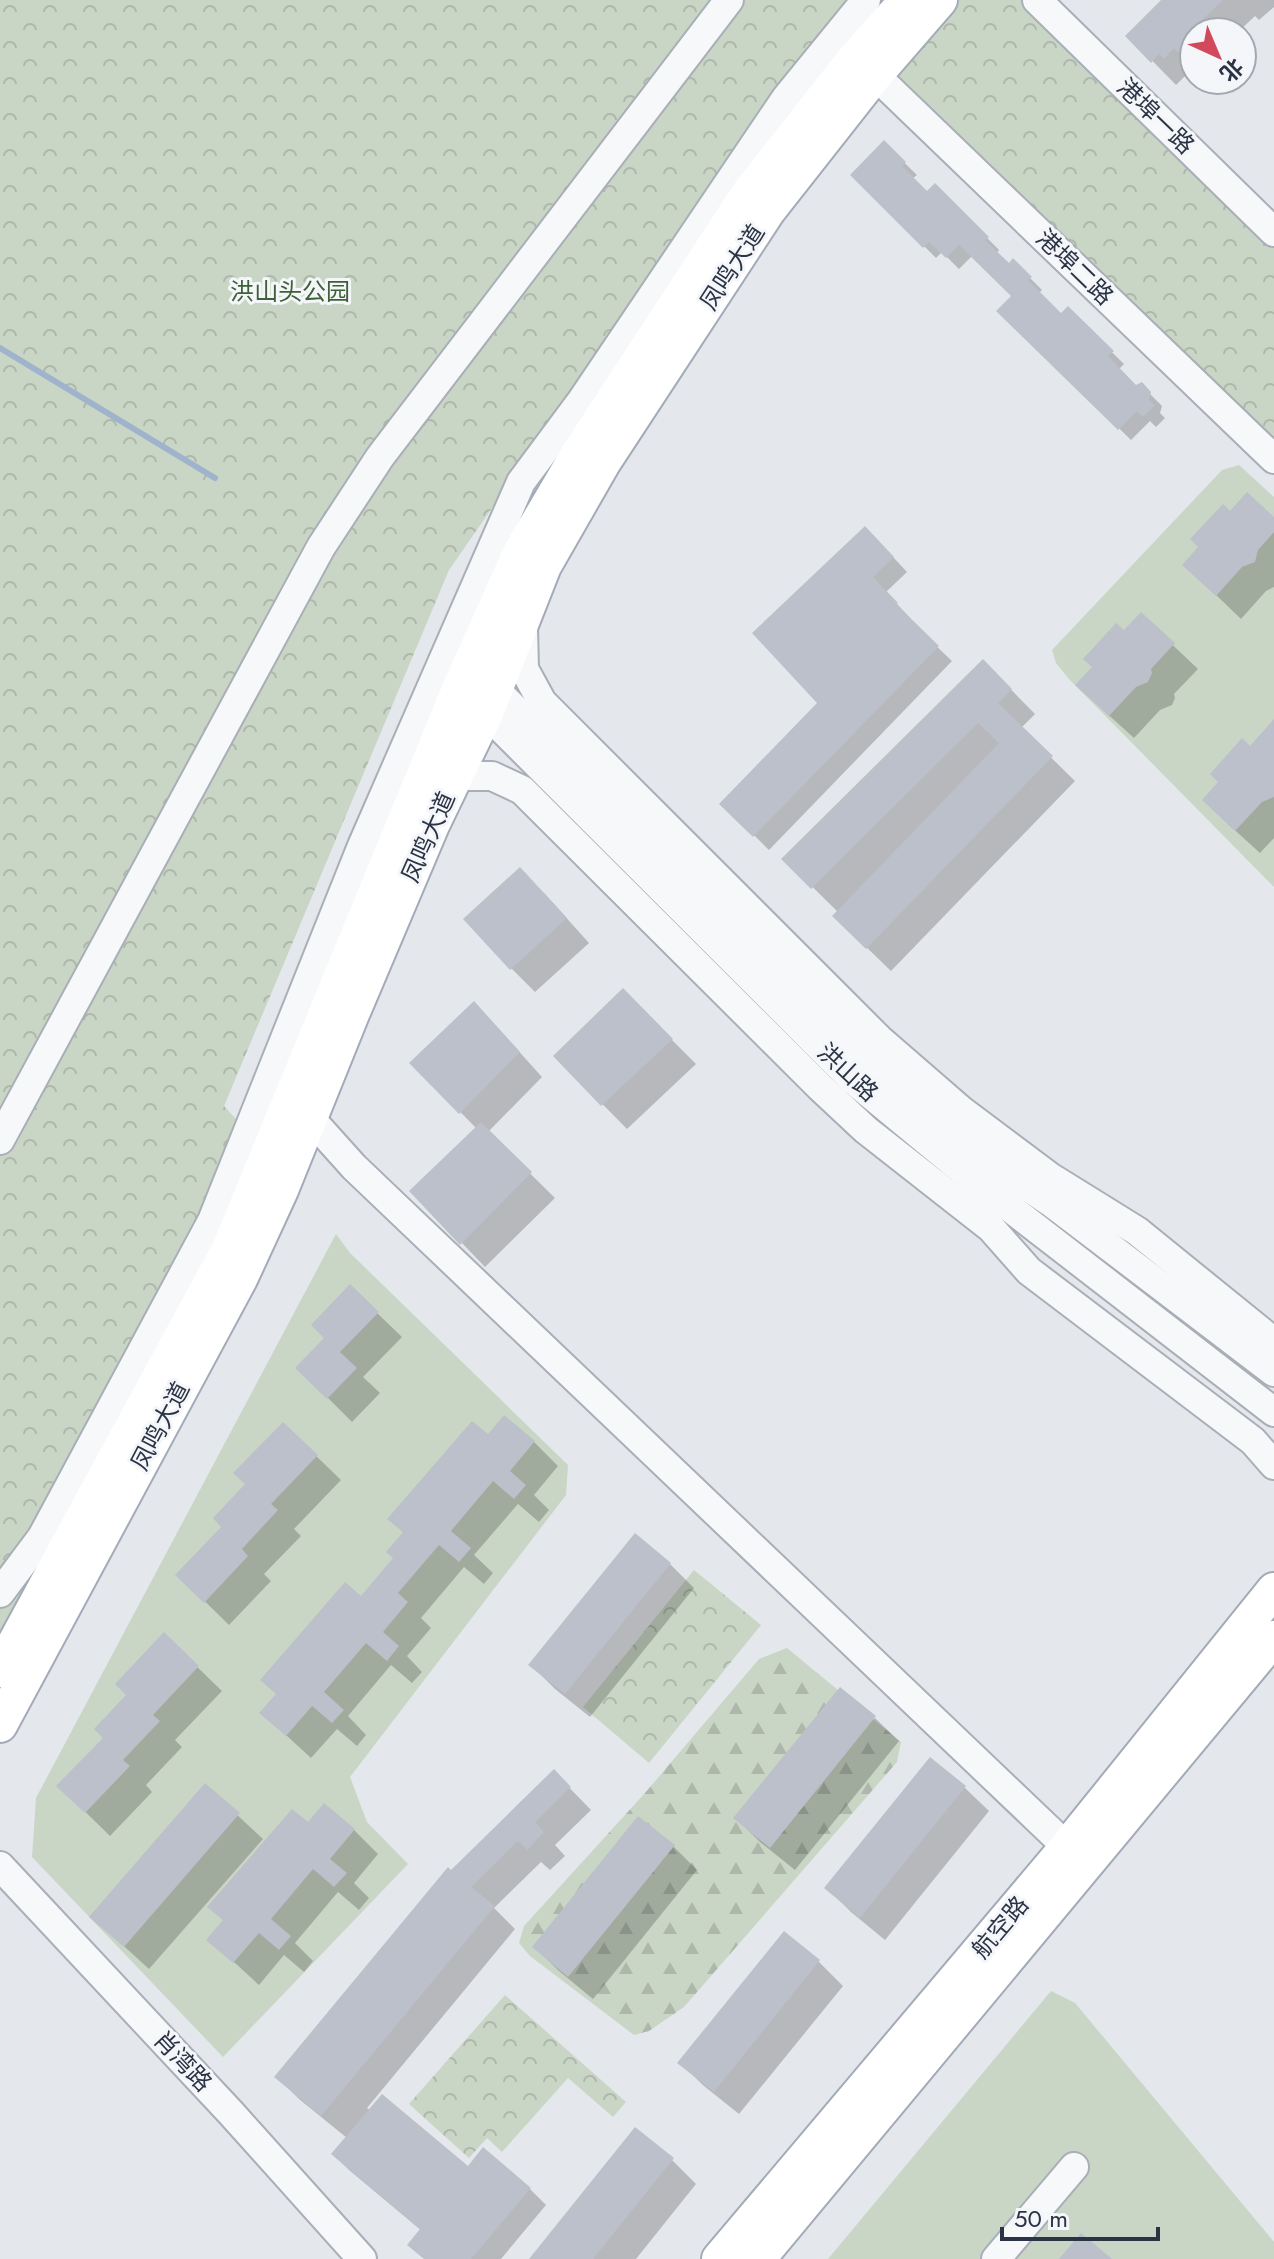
<svg xmlns="http://www.w3.org/2000/svg" width="1274" height="2259" font-family="Jost,'Noto Sans SC',sans-serif">
<defs>
<pattern id="forest-firs" width="22" height="20" patternUnits="userSpaceOnUse" patternTransform="scale(2)"><rect width="22" height="20" fill="#c9d6c5"/><path d="M5 1l3.5 6h-7zM16 11l3.5 6h-7z" fill="#adb8ab"/></pattern>
<pattern id="park-crowns" width="20" height="18" patternUnits="userSpaceOnUse" patternTransform="scale(2)"><rect width="20" height="18" fill="#c9d6c5"/><path d="M2 6a3 3 0 1 1 6 0M12 15a3 3 0 1 1 6 0" fill="none" stroke="#adb8ab"/></pattern>
</defs>
<rect width="100%" height="100%" fill="#e4e7ec"/>
<!-- green -->
<g fill="#c9d6c5">
<path d="M1239 465 1274 497V887L1068 678 1056 663 1052 650 1222 470Z"/>
<path d="M336 1234 350 1253 568 1465 566 1495 350 1777 367 1822 408 1864 223 2057 32 1857 36 1798Z"/>
<path d="M1051 1991 1075 2003 1274 2242V2259H828Z"/>
</g>
<!-- forest -->
<path fill="url(#forest-firs)" d="M787 1648 901 1742 897 1762 684 2007 649 2031 634 2035 530 1956 519 1943 524 1926 645 1793 759 1659Z"/>
<!-- park -->
<g fill="url(#park-crowns)">
<path d="M0 0H917L652 277 449 570 224 1106 267 1153 0 1744Z"/>
<path d="M940 0H1037L1274 232V459L875 75Z"/>
<path d="M694 1570 761 1625 649 1763 583 1707Z"/>
<path d="M505 1995 626 2102 613 2117 568 2078 502 2152 487 2138 469 2158 409 2104Z"/>
</g>
<!-- shadow -->
<g fill="#0003">
<path d="M1164 0H1274V7L1259 20 1255 16 1238 32H1194V76L1189 81 1185 76 1176 85 1128 36Z"/>
<path d="M884 143 917 175 912 179 927 194 936 186 999 250 996 254 1009 266 1013 261 1042 290 1039 293 1061 315 1068 309 1124 364 1118 370 1136 387 1141 385 1162 406 1160 413 1165 418 1156 427 1150 421 1131 440 999 311 1013 296 972 256 959 269 942 252 936 258 853 175Z"/>
<path d="M1230 513 1274 519V587L1266 591 1241 619 1185 565Z"/>
<path d="M880 543 907 572 886 592 910 618 909 620 952 661 769 850 722 804 820 703Z"/>
<path d="M1141 615 1198 669 1174 694 1175 698 1172 705 1160 710 1134 738 1102 709 1095 667Z"/>
<path d="M983 661 1035 714 1021 728 1075 781 891 971 834 916 838 912 784 859Z"/>
<path d="M1274 736V838L1260 853 1228 824 1250 748Z"/>
<path d="M544 893 589 943 535 992 511 968Z"/>
<path d="M623 991 696 1064 627 1129 555 1056Z"/>
<path d="M498 1028 542 1077 488 1132 555 1198 485 1267 462 1243 477 1129 412 1063Z"/>
<path d="M350 1287 402 1337 363 1377 380 1393 352 1422 298 1368 327 1338Z"/>
<path d="M283 1424 341 1480 294 1529 301 1536 264 1574 271 1581 229 1625 178 1575 224 1527Z"/>
<path d="M488 1437 534 1442 558 1466 534 1495 549 1510 539 1522 518 1504 474 1555 493 1573 484 1584 464 1567 421 1618 431 1628 407 1656 422 1672 412 1683 391 1665 348 1716 366 1735 357 1746 337 1729 311 1758 262 1713 396 1558 404 1533 390 1519Z"/>
<path d="M670 1564 694 1588 590 1717 555 1689 531 1665Z"/>
<path d="M164 1635 222 1691 175 1740 182 1747 146 1785 152 1792 110 1836 59 1786 105 1738Z"/>
<path d="M875 1718 899 1741 795 1870 760 1842 736 1818Z"/>
<path d="M930 1759 965 1788 989 1811 885 1940 851 1912 827 1888Z"/>
<path d="M554 1772 591 1810 555 1845 565 1856 550 1870 541 1862 494 1908 515 1929 367 2108 468 2169 530 2189 546 2205 501 2259H424L422 2231 349 2170 333 2154 347 2138 299 2099 277 2077 451 1873Z"/>
<path d="M206 1786 263 1839 149 1969 92 1917Z"/>
<path d="M308 1825 354 1830 378 1854 354 1883 369 1898 359 1910 338 1892 295 1943 313 1961 304 1972 284 1955 259 1985 209 1939 224 1921 209 1906Z"/>
<path d="M673 1846 697 1870 593 1999 559 1971 535 1947Z"/>
<path d="M784 1934 819 1962 843 1986 739 2114 704 2086 680 2063Z"/>
<path d="M672 2160 696 2184 636 2259H532Z"/>
</g>
<g fill="none" stroke-linecap="round" stroke-linejoin="round">
<!-- stream -->
<path stroke="#9fb4cc" stroke-width="6" d="M0 348 215 478"/>
</g>
<!-- building -->
<g fill="#bbc0ca">
<path d="M1161 0H1223L1199 23 1205 28 1201 32H1194V40L1192 42 1179 53 1174 48 1164 59 1159 54 1151 63 1125 36Z"/>
<path d="M884 140 906 162 902 166 927 191 935 183 989 237 985 240 1009 263 1013 258 1032 277 1028 280 1061 313 1068 306 1114 351 1108 356 1136 385 1142 382 1151 392 1149 400 1155 405 1143 417 1137 411 1118 430 996 311 1011 296 959 245 946 258 929 242 923 248 850 175Z"/>
<path d="M1247 492 1274 517V532L1258 550 1255 562 1242 567 1216 596 1182 565 1198 547 1190 539 1223 504 1230 511Z"/>
<path d="M865 526 894 557 873 577 898 603 896 604 939 646 753 837 719 804 817 703 752 633Z"/>
<path d="M1141 612 1175 643 1151 669 1152 673 1148 682 1136 687 1109 716 1075 685 1092 667 1083 659 1116 623 1124 630Z"/>
<path d="M983 659 1012 689 998 703 1053 756 866 949 832 916 999 743 978 723 811 889 781 859Z"/>
<path d="M1274 719V797L1262 802 1235 831 1202 800 1218 782 1210 774 1242 738 1250 746Z"/>
<path d="M520 867 567 918 510 970 463 919Z"/>
<path d="M623 988 673 1039 601 1106 553 1056Z"/>
<path d="M474 1001 520 1052 459 1114 409 1063Z"/>
<path d="M481 1122 532 1172 460 1245 409 1191Z"/>
<path d="M350 1284 379 1312 340 1352 357 1368 327 1399 295 1368 324 1338 311 1325Z"/>
<path d="M504 1415 535 1441 510 1471 526 1485 514 1499 493 1481 451 1531 471 1548 459 1562 439 1545 398 1593 408 1602 383 1632 399 1646 387 1661 366 1643 324 1692 344 1710 332 1723 312 1706 286 1736 259 1713 276 1694 260 1680 345 1582 361 1596 393 1558 386 1552 403 1532 387 1519 472 1421 488 1434Z"/>
<path d="M283 1422 318 1455 271 1504 278 1510 242 1549 248 1556 204 1603 175 1575 221 1527 213 1518 245 1484 233 1473Z"/>
<path d="M635 1533 671 1563 565 1694 528 1665Z"/>
<path d="M164 1632 199 1666 153 1715 160 1721 123 1760 130 1766 85 1813 56 1786 103 1738 94 1729 126 1695 115 1684Z"/>
<path d="M840 1687 876 1716 770 1848 733 1818Z"/>
<path d="M930 1757 966 1786 860 1918 824 1888Z"/>
<path d="M554 1769 571 1787 535 1822 544 1832 527 1850 518 1841 471 1887 495 1906 321 2116 274 2077 448 1867 451 1870Z"/>
<path d="M205 1783 240 1813 124 1947 89 1917Z"/>
<path d="M324 1803 355 1829 330 1859 347 1873 334 1887 313 1869 271 1919 291 1936 279 1950 259 1933 233 1963 206 1940 223 1920 207 1907 292 1809 308 1822Z"/>
<path d="M638 1816 675 1845 568 1977 532 1947Z"/>
<path d="M784 1931 820 1960 714 2092 677 2063Z"/>
<path d="M382 2094 468 2166 483 2147 531 2188 471 2259H424L407 2245 420 2229 331 2154Z"/>
<path d="M635 2127 674 2158 593 2259H529Z"/>
<path d="M1081 2233 1112 2259H1059Z"/>
</g>
<g fill="none" stroke-linecap="round" stroke-linejoin="round">
<!-- minor casing -->
<g stroke="#a9aeb7" stroke-width="32">
<g id="minor">
<path d="M1037 0 1274 232"/>
<path d="M875 75 1274 459"/>
<path d="M523 627 524 669 542 702 879 1039 962 1111 1050 1177 1137 1231 1274 1342"/>
<path d="M481 675 865 1062 986 1159 1052 1203 1274 1372"/>
<path d="M472 699 853 1080 974 1180 1274 1412"/>
<path d="M456 776H492L522 790 820 1087 866 1130 991 1228 1029 1271 1253 1441 1274 1465"/>
<path d="M310 1118 354 1167 1067 1847"/>
<path d="M0 1140 321 547 380 457 729 0"/>
<path d="M0 1593 42 1537 212 1221 362 846 521 482 582 400 786 98 866 0"/>
<path d="M0 1866 231 2113 362 2259"/>
<path d="M996 2259 1074 2167"/>
</g>
</g>
<!-- major casing -->
<g stroke="#a3abb8" stroke-width="38">
<g id="major">
<path d="M0 1670 229 1249 460 687 521 551 580 451 748 194 855 58 907 0"/>
<path d="M0 1725 240 1279 281 1190 352 1014 432 825 486 713 544 566 603 463 768 211 875 75 940 0"/>
<path d="M719 2259 1067 1847 1274 1590"/>
<path d="M758 2259 1274 1638"/>
</g>
</g>
<!-- minor -->
<use href="#minor" stroke="#f7f8fa" stroke-width="28"/>
<!-- major -->
<use href="#major" stroke="#fff" stroke-width="34"/>
</g>
<g text-anchor="middle" dominant-baseline="central" stroke-width="6" stroke-linejoin="round" paint-order="stroke">
<!-- street labels -->
<g font-size="24" fill="#2b3445" stroke="#f4f6f9">
<text transform="translate(1156 116) rotate(44)">港埠一路</text>
<text transform="translate(732 267) rotate(-57)">凤鸣大道</text>
<text transform="translate(1075 267) rotate(44)">港埠二路</text>
<text transform="translate(428 837) rotate(-66)">凤鸣大道</text>
<text transform="translate(848 1072) rotate(43)">洪山路</text>
<text transform="translate(160 1426) rotate(-62)">凤鸣大道</text>
<text transform="translate(1000 1927) rotate(-50)">航空路</text>
<text transform="translate(183 2061) rotate(47)">肖湾路</text>
</g>
<!-- park labels -->
<g font-size="24" fill="#3f6138" stroke="#f4f6f9">
<text x="290" y="291">洪山头公园</text>
</g>
</g>
<!-- north arrow -->
<g transform="translate(1218 56) rotate(136)"><circle r="38" fill="#f4f6f9" stroke="#a4a8b1" stroke-width="2"/>
<path d="M0-6L14 30L0 20L-14 30Z" fill="#d1495b"/>
<text y="-12" font-size="22" font-weight="bold" text-anchor="middle" fill="#2b3445">北</text>
</g>
<!-- scale -->
<path d="M1002 2227v12h156v-12" fill="none" stroke="#2b3445" stroke-width="4"/>
<text x="1014" y="2227" font-size="24" fill="#2b3445" stroke="#f4f6f9" stroke-width="6" paint-order="stroke">50 m</text>
</svg>
